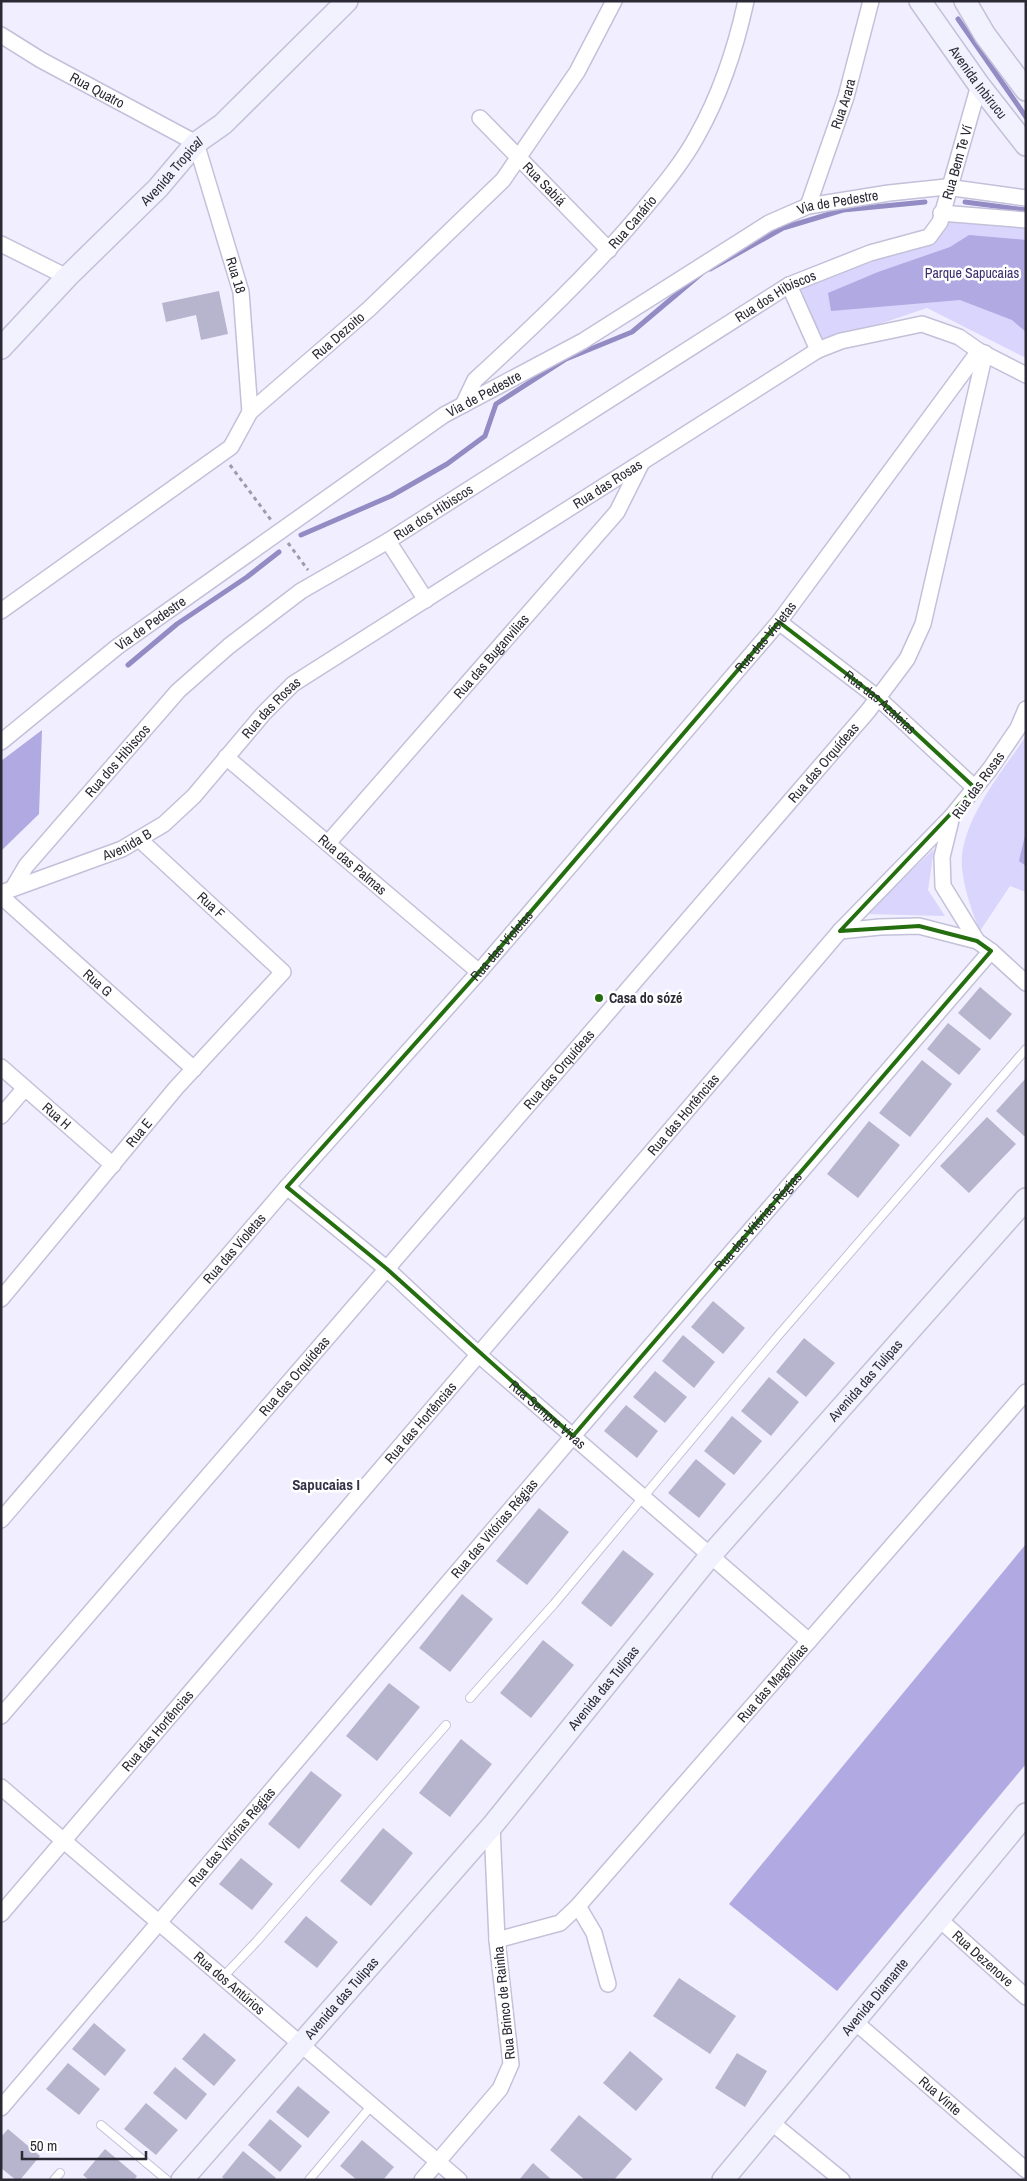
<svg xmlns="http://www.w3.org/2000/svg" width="1027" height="2181" font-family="'Archivo Narrow',sans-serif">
<rect width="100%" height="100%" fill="#f1efff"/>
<!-- green -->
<g fill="#d9d5fc">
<path d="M951 218 1026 228V358L927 308 820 344 800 286 928 243Z"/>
<path d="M1026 736V892L1010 886 980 931C972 912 964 889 962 868 958 824 1002 772 1026 736Z"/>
<path d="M934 849 928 890 945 916 865 914Z"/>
</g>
<!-- forest -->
<g fill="#b0a9e2">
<path d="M969 235 1026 240V332L1012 320 960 300 831 311 828 293 878 272 950 247Z"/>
<path d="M42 730 39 814 1 851V761Z"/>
<path d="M1026 831V866L1019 861Z"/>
<path d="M1026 1544V1764L837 1991 729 1904Z"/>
</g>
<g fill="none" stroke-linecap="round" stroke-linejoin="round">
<!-- stream -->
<g stroke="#938bc3" stroke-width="5">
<path d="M958 19 1026 117"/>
<path d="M965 202 1026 210"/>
<path d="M710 269 783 228 843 210 925 202"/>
<path d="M301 535 391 496 447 464 485 436 496 404 566 359 632 332 702 273"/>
<path d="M128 665 177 624 247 577 279 552"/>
</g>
</g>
<!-- building -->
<g fill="#b7b5cd">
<path d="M219 291 228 334 201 340 196 315 166 322 162 303Z"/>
<path d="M980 987 1012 1014 990 1040 958 1013Z"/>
<path d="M948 1023 981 1049 959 1075 927 1049Z"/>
<path d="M922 1060 952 1084 910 1137 879 1113Z"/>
<path d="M1026 1078V1135L1024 1136 996 1111Z"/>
<path d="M987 1117 1016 1144 969 1193 940 1166Z"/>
<path d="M869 1121 900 1145 858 1198 827 1174Z"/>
<path d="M713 1301 745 1328 723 1354 691 1327Z"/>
<path d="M683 1335 715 1362 694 1388 662 1361Z"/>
<path d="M804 1338 835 1363 806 1397 776 1372Z"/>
<path d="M655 1371 687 1397 665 1423 633 1397Z"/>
<path d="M769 1377 799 1402 771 1436 741 1411Z"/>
<path d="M626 1405 658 1431 637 1458 604 1431Z"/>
<path d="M732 1416 762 1441 734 1475 704 1451Z"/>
<path d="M696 1459 726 1484 699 1518 668 1493Z"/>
<path d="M539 1508 569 1532 527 1585 496 1561Z"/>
<path d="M623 1550 654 1574 611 1627 581 1603Z"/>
<path d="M462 1594 493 1619 450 1672 419 1648Z"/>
<path d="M543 1640 574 1665 531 1718 500 1693Z"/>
<path d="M389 1683 420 1707 377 1761 346 1736Z"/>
<path d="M461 1739 492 1764 450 1817 419 1793Z"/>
<path d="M311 1771 342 1795 299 1849 268 1824Z"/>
<path d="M383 1828 413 1853 371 1906 340 1881Z"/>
<path d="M241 1858 273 1884 252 1910 219 1884Z"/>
<path d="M306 1916 338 1942 317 1968 284 1942Z"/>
<path d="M679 1978 736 2016 710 2054 653 2016Z"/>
<path d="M94 2023 126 2050 105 2076 72 2049Z"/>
<path d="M204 2033 236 2060 214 2086 182 2059Z"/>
<path d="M630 2051 663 2079 636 2111 603 2083Z"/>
<path d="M737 2053 767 2071 745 2107 715 2088Z"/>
<path d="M68 2063 100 2089 79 2115 46 2089Z"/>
<path d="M175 2067 207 2094 186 2120 153 2093Z"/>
<path d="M298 2086 330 2112 308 2138 276 2112Z"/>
<path d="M146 2103 178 2130 156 2155 124 2129Z"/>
<path d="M579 2115 632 2159 614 2180H585L550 2150Z"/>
<path d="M270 2119 302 2146 280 2172 248 2145Z"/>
<path d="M8 2129 40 2156 20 2180H16L1 2168V2137Z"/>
<path d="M362 2140 394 2167 383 2180H357L340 2166Z"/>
<path d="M105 2149 137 2176 134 2180H89L83 2175Z"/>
<path d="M243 2151 276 2178 274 2180H225L222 2177Z"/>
<path d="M533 2163 552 2180H519Z"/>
</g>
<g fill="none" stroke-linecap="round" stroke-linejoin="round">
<!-- lane casing -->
<g stroke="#c3c0d9" stroke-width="10">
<g id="lane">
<path d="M470 1698 554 1604 777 1337 1026 1049"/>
<path d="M223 1977 257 1941 446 1725"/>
<path d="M101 2125 167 2180"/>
<path d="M54 2180 60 2173"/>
<path d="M309 2180 372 2105"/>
</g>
</g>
<!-- street casing -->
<g stroke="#c3c0d9" stroke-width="18">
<g id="street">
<path id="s1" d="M1 35 41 60 196 143 241 292 250 412"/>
<path id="s2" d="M480 118 609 250"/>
<path id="s3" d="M808 206 846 97 871 1"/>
<path d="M941 213 1026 220"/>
<path d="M1 244 67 277"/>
<path d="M789 285 818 350"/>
<path id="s4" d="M463 405 475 380C534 326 592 271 643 210 662 187 683 162 697 136 720 95 736 47 746 1"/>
<path d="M388 541 426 600"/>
<path id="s5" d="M1 611 231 447 250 412 369 309 503 180 577 72 614 1"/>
<path id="s6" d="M779 622 878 698 975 788"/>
<path d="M1026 709 1018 728 990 769 952 816 942 857 943 886 977 941 991 951 1026 983"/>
<path id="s7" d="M1 742 117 647 444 415 583 341 769 223 808 206 889 193 946 187 1026 198"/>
<path id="s8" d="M226 757 479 972"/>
<path id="s9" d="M328 843 617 512 641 464"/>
<path id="s10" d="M13 888 26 866 178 691 229 646 301 591 388 541 789 285 870 253 929 237 940 222 979 85"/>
<path id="s11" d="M1 893 122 849 164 824 194 796 264 713 293 684 818 350 841 341 922 324 959 337 979 351 1026 375"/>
<path id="s12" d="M1 896 194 1069"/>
<path d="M840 931 880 927 919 926 977 941"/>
<path id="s13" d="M1 1067 113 1165"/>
<path d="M1 1116 25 1088"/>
<path id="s14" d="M287 1187 387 1269 479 1355 809 1641"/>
<path id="s15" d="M1 1299 176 1088 283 972 139 839"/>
<path id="s16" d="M1 1520 287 1187 479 972 779 622 979 351"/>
<path id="s17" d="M1 1716 868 711 907 659 923 624 985 353"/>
<path id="s18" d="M1 1787 459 2180"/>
<path d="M578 1906 594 1933 608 1984"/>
<path id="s19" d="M1 1914 840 931 952 816"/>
<path id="s20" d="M939 1919 1026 1997"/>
<path id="s21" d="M497 1940 560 1923 578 1906 1026 1392"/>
<path id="s22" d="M854 2021 1026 2170"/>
<path id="s23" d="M1 2108 573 1436 991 951"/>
<path d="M771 2122 842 2180"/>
<path d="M422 2180 500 2089 511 2064 497 1940 492 1826"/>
</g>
</g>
<!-- secondary casing -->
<g stroke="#c3c0d9" stroke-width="24">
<g id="secondary">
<path id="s24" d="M920 1 979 85 1026 145"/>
<path d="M965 1 985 35 1026 90"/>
<path id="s25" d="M1 348 67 277 158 188 196 143 223 124 347 1"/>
<path id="s26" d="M182 2180 492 1826 710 1556 1026 1199"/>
<path id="s27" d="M723 2180 1026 1814"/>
</g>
</g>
<!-- path -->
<g stroke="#9d9ca9" stroke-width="3" stroke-dasharray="4 4" stroke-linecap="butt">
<path d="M230 465 271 520"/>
<path d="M288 543 308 570"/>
</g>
<!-- lane -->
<use href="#lane" stroke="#fff" stroke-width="8"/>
<!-- street -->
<use href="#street" stroke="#fff" stroke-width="15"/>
<!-- secondary -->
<use href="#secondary" stroke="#f2f1fe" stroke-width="21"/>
</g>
<!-- marked area -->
<path fill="none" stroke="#246e10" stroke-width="4" stroke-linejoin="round" d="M779 622 878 698 975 788 840 931 919 926 977 941 991 951 573 1436 387 1269 287 1187 479 972Z"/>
<!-- markers -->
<circle fill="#246e10" stroke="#fff" stroke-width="2" cx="599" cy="998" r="5"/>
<g text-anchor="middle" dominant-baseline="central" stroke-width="5" stroke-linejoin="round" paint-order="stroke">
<!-- street labels -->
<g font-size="14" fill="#2b2a34" stroke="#fff">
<text stroke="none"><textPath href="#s24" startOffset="100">Avenida Inbirucu</textPath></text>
<text stroke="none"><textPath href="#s1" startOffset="111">Rua Quatro</textPath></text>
<text stroke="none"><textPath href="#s3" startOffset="108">Rua Arara</textPath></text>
<text stroke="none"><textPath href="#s10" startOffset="1221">Rua Bem Te Ví</textPath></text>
<text stroke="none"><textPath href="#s25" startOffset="246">Avenida Tropical</textPath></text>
<text stroke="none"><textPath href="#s2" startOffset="92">Rua Sabiá</textPath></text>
<text stroke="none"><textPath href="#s7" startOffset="1001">Via de Pedestre</textPath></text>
<text stroke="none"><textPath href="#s4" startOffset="251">Rua Canário</textPath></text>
<text stroke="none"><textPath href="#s1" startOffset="361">Rua 18</textPath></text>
<text stroke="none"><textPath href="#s10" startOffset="975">Rua dos Hibiscos</textPath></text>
<text stroke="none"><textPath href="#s5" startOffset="439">Rua Dezoito</textPath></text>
<text stroke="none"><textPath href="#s7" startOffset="596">Via de Pedestre</textPath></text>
<text stroke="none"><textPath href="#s11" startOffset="741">Rua das Rosas</textPath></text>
<text stroke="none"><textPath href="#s10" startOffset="570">Rua dos Hibiscos</textPath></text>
<text stroke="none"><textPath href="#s7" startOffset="191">Via de Pedestre</textPath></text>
<text stroke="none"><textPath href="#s16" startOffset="1168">Rua das Violetas</textPath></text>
<text stroke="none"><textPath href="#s9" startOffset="248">Rua das Buganvilias</textPath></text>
<text stroke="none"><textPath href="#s6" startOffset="129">Rua das Azaleias</textPath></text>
<text stroke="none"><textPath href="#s11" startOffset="336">Rua das Rosas</textPath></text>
<text stroke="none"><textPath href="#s10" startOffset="165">Rua dos Hibiscos</textPath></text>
<text stroke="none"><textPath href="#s17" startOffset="1259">Rua das Orquídeas</textPath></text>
<text transform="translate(978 785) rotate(-54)">Rua das Rosas</text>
<text stroke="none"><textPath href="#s11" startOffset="135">Avenida B</textPath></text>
<text stroke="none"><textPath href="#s8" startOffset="166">Rua das Palmas</textPath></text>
<text transform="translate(211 905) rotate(43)">Rua F</text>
<text stroke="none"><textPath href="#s16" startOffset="762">Rua das Violetas</textPath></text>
<text stroke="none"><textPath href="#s12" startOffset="130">Rua G</textPath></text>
<text stroke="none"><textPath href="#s17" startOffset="854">Rua das Orquídeas</textPath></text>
<text stroke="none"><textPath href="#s19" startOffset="1051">Rua das Hortências</textPath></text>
<text stroke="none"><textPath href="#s13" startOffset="74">Rua H</textPath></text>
<text stroke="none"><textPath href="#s15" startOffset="216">Rua E</textPath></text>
<text stroke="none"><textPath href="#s23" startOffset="1166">Rua das Vitórias Régias</textPath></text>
<text stroke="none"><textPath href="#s16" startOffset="358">Rua das Violetas</textPath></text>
<text stroke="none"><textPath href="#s17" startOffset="449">Rua das Orquídeas</textPath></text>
<text stroke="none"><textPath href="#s26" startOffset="1052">Avenida das Tulipas</textPath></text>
<text stroke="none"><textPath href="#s14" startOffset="346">Rua Sempre Vivas</textPath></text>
<text stroke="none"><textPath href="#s19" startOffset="646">Rua das Hortências</textPath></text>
<text stroke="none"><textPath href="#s23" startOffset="761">Rua das Vitórias Régias</textPath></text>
<text stroke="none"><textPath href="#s21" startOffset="386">Rua das Magnólias</textPath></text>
<text stroke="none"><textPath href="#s26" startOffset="648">Avenida das Tulipas</textPath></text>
<text stroke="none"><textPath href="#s19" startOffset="241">Rua das Hortências</textPath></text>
<text stroke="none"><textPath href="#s23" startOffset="356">Rua das Vitórias Régias</textPath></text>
<text stroke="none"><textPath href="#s20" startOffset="59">Rua Dezenove</textPath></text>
<text stroke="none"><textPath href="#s18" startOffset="301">Rua dos Antúrios</textPath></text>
<text stroke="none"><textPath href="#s26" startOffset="242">Avenida das Tulipas</textPath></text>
<text stroke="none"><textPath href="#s27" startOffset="238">Avenida Diamante</textPath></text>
<text transform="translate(504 2003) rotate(-96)">Rua Brinco de Rainha</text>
<text stroke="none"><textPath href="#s22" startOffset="114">Rua Vinte</textPath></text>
</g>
<!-- park labels -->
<g font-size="14" fill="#3d2d70" stroke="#fff">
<text x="972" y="273">Parque Sapucaias</text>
</g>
<!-- poi labels -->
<g font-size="14" font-weight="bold" fill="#2b2a34" stroke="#fff" text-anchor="start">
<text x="609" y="998">Casa do sózé</text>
</g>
<!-- neighbourhood labels -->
<g font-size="15" font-weight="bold" fill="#363347" stroke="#fff">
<text x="326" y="1484">Sapucaias I</text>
</g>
</g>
<!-- border -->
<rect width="1027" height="2181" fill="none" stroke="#2b2a34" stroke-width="5"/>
<!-- scale -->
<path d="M22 2151v8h124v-8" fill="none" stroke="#2b2a34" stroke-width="2.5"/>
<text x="30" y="2151" font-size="15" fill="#2b2a34" stroke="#ffffff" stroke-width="4" paint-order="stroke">50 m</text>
</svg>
